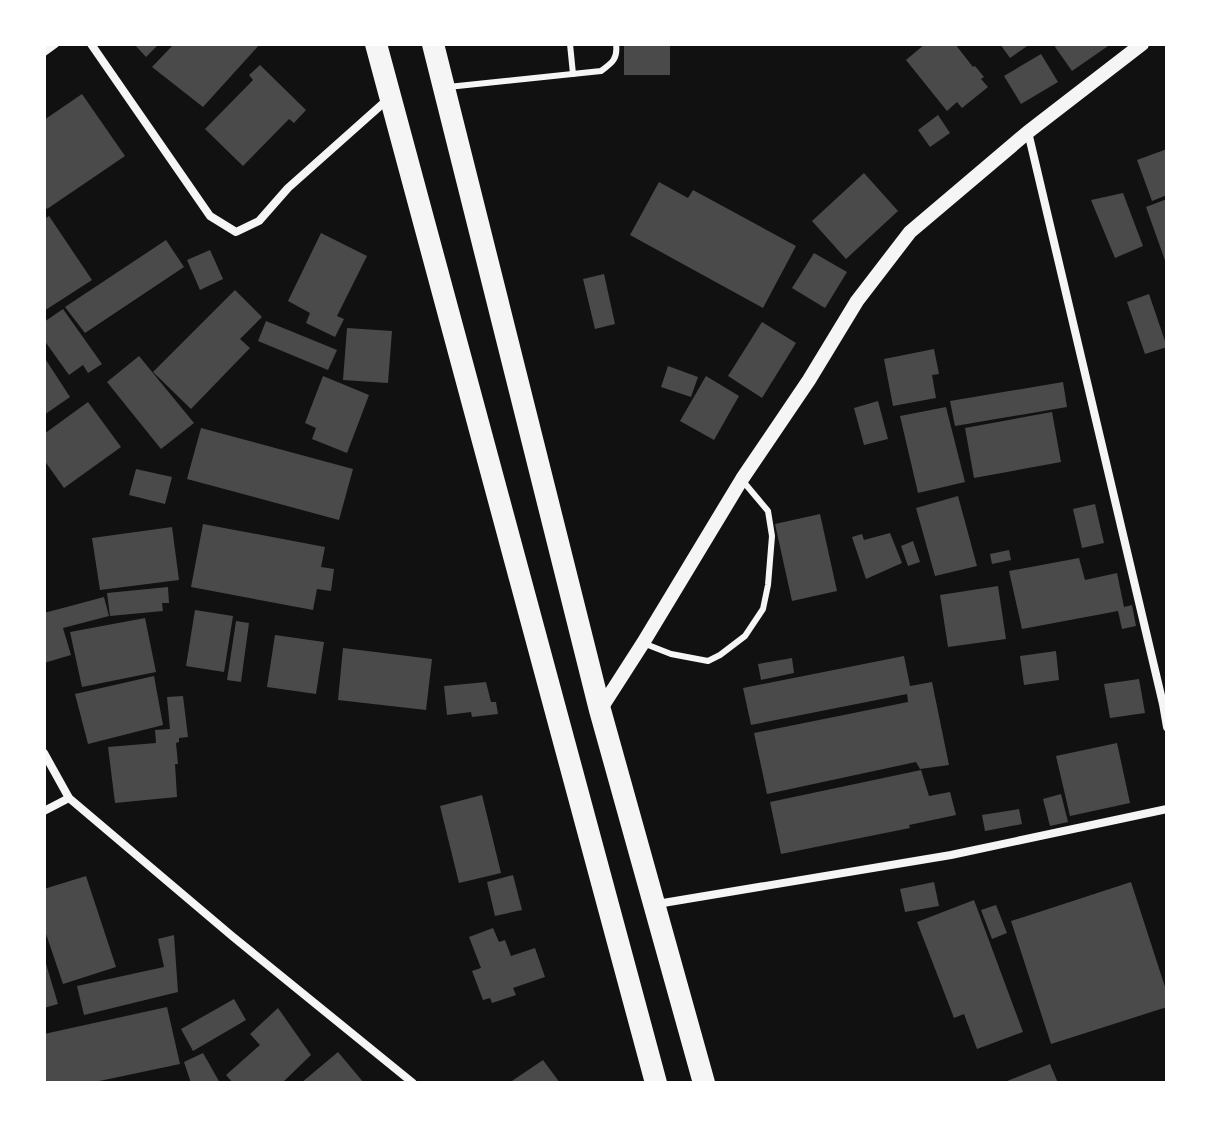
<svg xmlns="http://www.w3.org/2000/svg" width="1211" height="1127" font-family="Mulish,sans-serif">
<rect width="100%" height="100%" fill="#111"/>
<!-- building -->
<g fill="#4a4a4a">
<path d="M134 44H159L146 57Z"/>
<path d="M174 44H260L203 107 152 67Z"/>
<rect x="624" y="44" width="46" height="31"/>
<path d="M925 44H955L973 67 975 66 984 77 981 79 988 87 962 108 957 102 947 111 906 60Z"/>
<path d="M1000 44H1030L1010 58Z"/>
<path d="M1053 44H1111L1072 71Z"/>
<path d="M1041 54 1058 82 1021 104 1004 76Z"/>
<path d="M260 65 306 110 294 123 289 119 243 166 205 129 253 80 249 75Z"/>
<path d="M82 94 125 156 47 209 44 205V120Z"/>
<path d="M938 115 950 133 930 147 918 130Z"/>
<path d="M1167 149V195L1152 201 1137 160Z"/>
<path d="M864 173 898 211 846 259 812 221Z"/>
<path d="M659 182 688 198 693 190 796 246 763 308 630 235Z"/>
<path d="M1123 193 1143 246 1115 258 1091 200Z"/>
<path d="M1167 199V266L1146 207Z"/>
<path d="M49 216 92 280 44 311V219Z"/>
<path d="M321 233 367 256 337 316 344 319 335 337 306 323 310 313 288 301Z"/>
<path d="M166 240 184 267 85 333 65 307Z"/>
<path d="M210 250 223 279 200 290 187 260Z"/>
<path d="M814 253 847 272 825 308 792 288Z"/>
<path d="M604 274 615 324 595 329 583 279Z"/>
<path d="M235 290 262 317 240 339 250 348 191 409 153 372Z"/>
<path d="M1149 294 1167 347 1145 354 1127 302Z"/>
<path d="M63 309 102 364 88 373 83 365 69 375 44 340V322Z"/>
<path d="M266 321 337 350 328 370 258 341Z"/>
<path d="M762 322 796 343 762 398 728 376Z"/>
<path d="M347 328 392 331 388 383 343 380Z"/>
<path d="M934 349 939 374 932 375 936 398 893 406 884 359Z"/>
<path d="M139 356 194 423 161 449 107 382Z"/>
<path d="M44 357 70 397 44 415Z"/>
<path d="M668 366 698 377 691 397 661 387Z"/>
<path d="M323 376 369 395 347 453 312 439 316 428 305 423Z"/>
<path d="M706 376 739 396 714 440 680 421Z"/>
<path d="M1063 382 1067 407 955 426 950 401Z"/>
<path d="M878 401 888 439 864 445 854 408Z"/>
<path d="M88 402 121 447 64 488 44 460V434Z"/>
<path d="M946 407 965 482 918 493 900 416Z"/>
<path d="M1052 412 1061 462 974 478 965 428Z"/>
<path d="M201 428 353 469 339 520 187 479Z"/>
<path d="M136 469 172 477 165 504 129 495Z"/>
<path d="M958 496 977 566 935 576 916 508Z"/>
<path d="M1095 504 1104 543 1082 548 1073 509Z"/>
<path d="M820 514 837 591 792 601 775 524Z"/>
<path d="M203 524 325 547 321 567 334 569 331 591 317 589 313 610 191 587Z"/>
<path d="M172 527 179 580 100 590 92 538Z"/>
<path d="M890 533 902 563 866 579 852 537 862 534 864 540Z"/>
<path d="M913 541 920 562 908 566 901 546Z"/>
<path d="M1009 550 1011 560 992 564 990 554Z"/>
<path d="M1079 558 1085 580 1117 573 1124 607 1132 605 1136 626 1122 629 1118 611 1022 629 1009 571Z"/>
<path d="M998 586 1006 639 948 647 940 595Z"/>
<path d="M168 587 169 603H162L163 611 110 616 107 593Z"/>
<path d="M104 597 109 616 63 628 71 655 44 663V613Z"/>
<path d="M195 610 233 616 224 672 186 666Z"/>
<path d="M145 618 156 672 82 687 70 632Z"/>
<path d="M236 621 249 623 241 682 227 680Z"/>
<path d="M275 635 324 642 316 694 267 687Z"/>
<path d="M343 648 432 659 426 710 338 700Z"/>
<path d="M1056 651 1059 680 1024 685 1020 656Z"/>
<path d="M904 656 910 686 932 682 949 765 920 769 916 762 767 794 754 733 908 702 907 694 751 725 743 688Z"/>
<path d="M792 658 794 673 761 680 758 664Z"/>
<path d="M154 676 163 725 88 744 75 694Z"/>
<path d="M1139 679 1145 713 1110 718 1104 684Z"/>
<path d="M486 682 491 702H496L498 714 472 717 471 712 447 715 444 686Z"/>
<path d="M183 696 188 737 179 738V742L176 743 178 764H175L177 797 115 803 108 747 156 743 155 730 170 729 167 697Z"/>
<path d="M1117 743 1130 803 1070 816 1056 756Z"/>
<path d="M921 770 929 796 950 792 956 815 909 825 910 828 781 854 770 802Z"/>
<path d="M1061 794 1068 822 1050 826 1043 799Z"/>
<path d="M482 795 501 873 459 883 440 806Z"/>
<path d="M1019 809 1022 824 985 831 982 815Z"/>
<path d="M513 875 522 910 495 916 487 882Z"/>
<path d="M86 876 116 967 63 984 44 928V889Z"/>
<path d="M934 882 939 906 905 912 900 889Z"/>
<path d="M1131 882 1167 993V1007L1051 1044 1011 921Z"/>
<path d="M974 900 1023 1032 977 1049 964 1014 954 1018 917 922Z"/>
<path d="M996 905 1007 933 992 939 981 910Z"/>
<path d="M493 928 499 942 505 940 511 956 535 948 545 977 513 988 516 995 492 1003 490 998 483 1000 472 971 481 968 469 937Z"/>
<path d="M174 935 178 992 84 1015 77 986 164 967 158 939Z"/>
<path d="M44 957 58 1004 44 1008Z"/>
<path d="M234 999 246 1020 193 1051 181 1029Z"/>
<path d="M167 1007 180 1064 90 1083H44V1034Z"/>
<path d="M278 1008 311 1055 282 1083H233L226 1075 260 1045 250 1034Z"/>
<path d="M338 1052 364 1083H301Z"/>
<path d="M203 1053 220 1083H191L184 1062Z"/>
<path d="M543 1060 560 1083H509Z"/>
<path d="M1050 1064 1058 1083H1002Z"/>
</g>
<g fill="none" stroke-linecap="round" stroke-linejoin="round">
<!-- service -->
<g stroke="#f5f5f5" stroke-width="6">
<path d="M570 44 573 74"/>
<path d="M448 87 601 71C612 63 618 59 616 44"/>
<path d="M643 643 671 654 708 661 720 655 745 636 763 609 768 585 772 536 768 511 742 480"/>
</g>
<!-- minor -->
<g stroke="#f5f5f5" stroke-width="8">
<path d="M91 44 210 216 236 232 259 221 288 188 388 99"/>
<path d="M44 52 55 44"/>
<path d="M1028 132 1163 704 1167 727"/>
<path d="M44 753 69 798 232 936 413 1083"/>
<path d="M44 811 69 798"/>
<path d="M657 904 951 855 1167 809"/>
</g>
<!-- tertiary -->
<path stroke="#f5f5f5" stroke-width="14" d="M600 710 643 643 742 479 809 380 857 301 910 232 1028 132 1142 44"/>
<!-- trunk -->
<g stroke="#f5f5f5" stroke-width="22">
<path d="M376 44 656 1083"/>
<path d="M433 44 600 710 704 1083"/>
</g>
</g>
<!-- border -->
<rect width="1211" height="1127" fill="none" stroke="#ffffff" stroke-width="92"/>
</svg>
